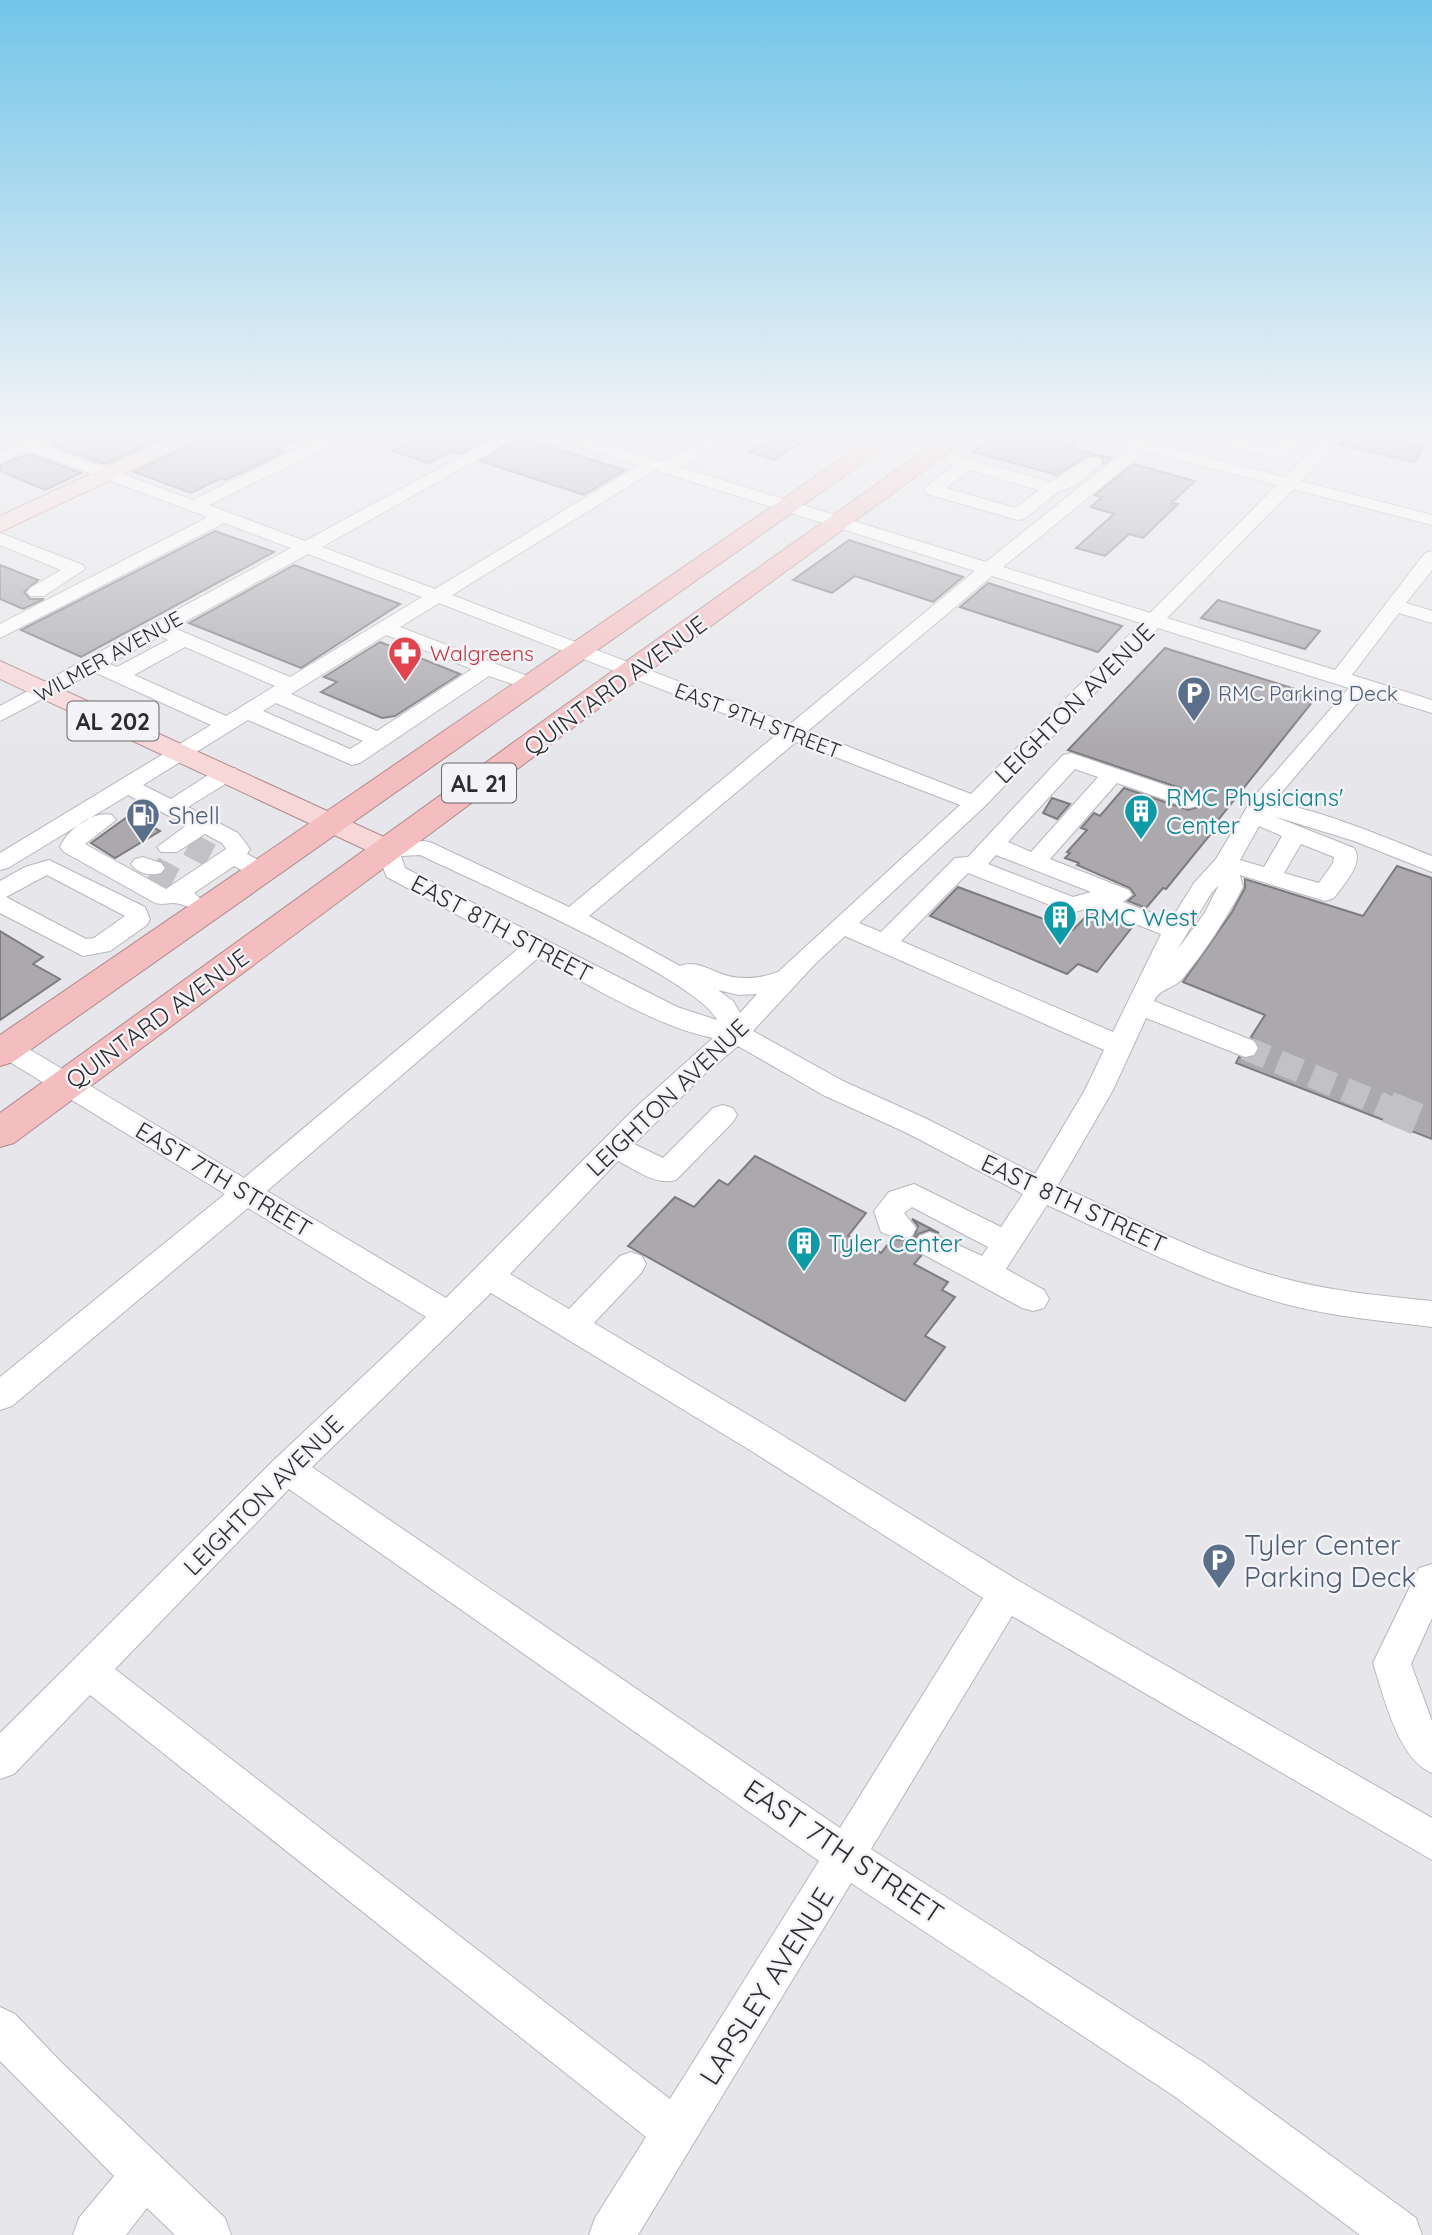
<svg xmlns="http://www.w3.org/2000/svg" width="1432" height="2235" font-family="Quicksand,sans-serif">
<rect width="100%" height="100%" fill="#e7e6ea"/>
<!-- building -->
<g fill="#aba9ad" stroke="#7f7c80" stroke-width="2">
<path d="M54 436H167L108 463H102L51 445Z"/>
<path d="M202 436H304L277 449 285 452 226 480 221 478 191 493 134 472 197 442Z"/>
<path d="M416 436H494L460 454 451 451 429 463 392 451 415 439Z"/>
<path d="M776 436 800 443 774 460 750 452Z"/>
<path d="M997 436H1085L1070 448 1111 458 1104 464 1099 455 1086 457 1057 475 974 452Z"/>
<path d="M1346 436H1382L1424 446 1414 462 1339 444Z"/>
<path d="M521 437 625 470 584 495 480 461Z"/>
<path d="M30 454 81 473 45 490 0 471V465Z"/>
<path d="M1133 464 1195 481 1171 503 1178 504 1143 538 1129 534 1105 556 1076 548 1114 514 1091 507 1102 497 1095 495Z"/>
<path d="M215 531 274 552 81 657 21 630Z"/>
<path d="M849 540 963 577 933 602 855 576 832 593 793 580Z"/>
<path d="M0 565 38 580 24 592 30 599H44L23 609 0 599Z"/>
<path d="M294 565 400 604 301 668 189 623Z"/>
<path d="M988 583 1122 626 1098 652 960 607Z"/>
<path d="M1218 600 1320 631 1305 649 1201 618Z"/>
<path d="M380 642 460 674 395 716 382 718 321 692 337 682 324 677Z"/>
<path d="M1165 648 1317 696 1211 829 1214 830 1166 889 1163 888 1146 908 1128 901 1135 895 1130 888 1077 865 1079 863 1065 858 1070 853 1067 852 1087 830 1081 828 1094 813 1100 816 1124 788 1188 810 1199 807 1202 800 1198 794 1068 750Z"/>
<path d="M1052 798 1070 804 1057 819 1043 813Z"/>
<path d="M130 815 160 831 115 858 91 843Z"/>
<path d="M1397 866 1432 878V1139L1236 1063 1239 1057 1246 1060 1256 1056 1260 1047 1251 1037 1265 1015 1183 982 1232 912 1245 888V879L1363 916Z"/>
<path d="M958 887 1073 930 1092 910 1133 926 1097 972 1078 964 1067 974 930 916Z"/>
<path d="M0 931 43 957 33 964 60 979 0 1020Z"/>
<path d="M755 1156 866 1213 848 1236 881 1253 892 1239 904 1240 914 1237 918 1226 912 1219 939 1233 929 1230 918 1234 913 1245 921 1256 914 1264 948 1282 942 1290 955 1297 925 1336 945 1347 905 1401 628 1246 675 1197 694 1207 719 1180 728 1185Z"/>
</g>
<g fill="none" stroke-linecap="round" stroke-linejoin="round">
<!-- minor-tunnel-far1 -->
<g stroke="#c2c1c5" stroke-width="24" stroke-dasharray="24 12" stroke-linecap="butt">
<path d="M189 844 219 860"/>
<path d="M153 868 183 884"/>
<path d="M1245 1048 1392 1109"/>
</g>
<!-- minor-tunnel -->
<path stroke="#c2c1c5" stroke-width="32" stroke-dasharray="32 16" stroke-linecap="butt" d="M1388 1107 1432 1125"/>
<!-- minor casing -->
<g stroke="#b7b6bb" stroke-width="2">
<g id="minor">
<path d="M36 436H52L51 442 44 445 193 500 322 436H343L341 440 209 505 305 541 499 436H519L322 547 435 589 639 465 556 440 554 436H579L664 462 709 436H728L680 467 986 562 1129 447 1101 440 1099 436H1126L1285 477 1326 436H1343L1301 481 1432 515V525L1293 489 1167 618 1335 670 1425 553 1432 551V570L1406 603 1432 611V623L1399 613 1352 675 1432 700V713L1366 693 1271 805C1296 799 1404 845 1432 856V872L1354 841 1273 816 1354 848C1365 863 1342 886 1334 898L1325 901 1240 875 1243 887C1226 919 1206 950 1183 978 1174 989 1160 988 1154 1001L1254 1041 1258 1048 1254 1055 1245 1057 1146 1018 1113 1090 1058 1185C1134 1219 1209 1260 1290 1280 1337 1292 1384 1296 1432 1301V1327C1384 1321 1336 1317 1289 1305 1205 1283 1126 1241 1047 1205L1006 1269 1044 1290 1049 1299 1044 1308 1033 1311 1022 1308 919 1252 915 1244 919 1236 930 1232 982 1256 988 1247 912 1207 904 1213 916 1228 912 1236C900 1240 893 1237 881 1232L874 1211 889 1192 914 1184 1001 1227 1023 1194 907 1133 823 1095 738 1046 706 1073 634 1144 663 1158 713 1108 723 1105 733 1108 737 1115 733 1122 676 1180C656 1186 636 1170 618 1161L510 1274 569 1309 620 1256 631 1252 642 1256 646 1264 642 1272 594 1323 777 1432 1019 1581 1432 1818V1860L1012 1616 871 1849 1206 2064 1416 2218 1422 2235H1360L1174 2096 851 1883 638 2235H589L595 2218 646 2137 90 1695 14 1774 0 1779V1733L275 1459 426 1317 248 1208 12 1406 0 1410V1377L225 1194 0 1056V1035L9 1037 244 1178 519 948 387 877 375 849 379 844 424 841 432 843 569 907 777 734 439 603 400 627 538 680 541 684 538 688H524L489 676 360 763 352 765 248 720 143 785 171 799 219 768H235L238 773 235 778 188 807 238 833 250 849 247 854 270 866 274 871 270 876C256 880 246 872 234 866L194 893 204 902 201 907C189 910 183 903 173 903 166 903 163 905 155 903L64 852 60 847C67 830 93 810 112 815L116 820 85 844 166 889 226 849 222 843 205 834 177 852H161L157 847 187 825 128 795 8 868 0 870V853L211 725 94 672 0 721V706L291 548 224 523 0 638V624L208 517 30 451 0 463V452ZM1145 451 1277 485 1150 613 1003 567ZM655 470 975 571 790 724 452 595ZM308 554 422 597 290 677 174 628ZM992 576 1141 623 971 794 808 731ZM1158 628 1349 688 1252 799 1216 859 1194 883 1171 920 1123 902 1132 895 1129 890 1050 859 1117 783 1189 808 1197 806 1200 801 1197 796 1071 753 1063 755 968 857 955 858 881 932 859 923 983 808ZM386 635 472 669 377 731 291 694ZM160 636 168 640 117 667 109 664ZM185 647 275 686 226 716 134 675ZM276 703 363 741 350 749 263 711ZM796 742 960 805 778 972C762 978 745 980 728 976 712 972 697 959 680 966L589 916ZM1075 769 1098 777 1031 852 1008 842ZM1259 826 1282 836 1264 867 1240 860ZM1301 844 1334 857 1333 863 1319 883 1284 873ZM420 855C472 880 698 979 717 1020L677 1007 405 868 401 856ZM996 855 1091 892 1073 897 988 864ZM968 873 1063 910 1072 913 1092 907 1161 934 1113 1032 901 941ZM1219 885 1204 914 1177 950 1212 892ZM845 936 1104 1050 1085 1090 1035 1174 927 1119 843 1081 753 1031 815 964ZM538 958C590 985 657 1027 713 1038L635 1108 446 1298 267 1191ZM718 990 739 995 757 994 740 1013 733 1001ZM491 1293 753 1452 983 1598 840 1828 312 1467ZM289 1489 819 1861 670 2099 115 1669Z"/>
<path d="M1200 436H1227L1276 448 1282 443 1270 436H1294L1301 441 1286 458 1280 459 1202 440Z"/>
<path d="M950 454 1051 482C1066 476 1083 454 1099 458L1102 462 1076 485 1058 492 1024 519 1018 520 927 494 924 490 927 486 954 466 942 459ZM970 470 1039 490 1015 508 946 488Z"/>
<path d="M0 533 83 565 85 569 44 596H30L27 592 30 588 61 570 0 545Z"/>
<path d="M143 857 161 863 165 868 161 873C151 876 138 874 131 864L135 859Z"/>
<path d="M49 860 145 907 150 919 147 925 110 951 83 956 0 913V881L25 867ZM47 875 125 916 94 938 86 939 6 897Z"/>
<path d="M1432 1564V1618L1411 1664 1432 1721V1773C1398 1759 1384 1697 1373 1663L1419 1568Z"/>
<path d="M0 2007 15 2014 62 2063 225 2218 231 2235H175L147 2208 126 2235H73L79 2218 114 2176 0 2061Z"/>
</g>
</g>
<!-- major casing -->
<g stroke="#ae8b8d" stroke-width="2">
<g id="major">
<path d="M173 436H199L196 440 0 532V516Z"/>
<path d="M0 661 397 843 402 849 397 855 387 858 377 855 0 679Z"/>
</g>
</g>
<!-- highway casing -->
<g stroke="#ae8b8d" stroke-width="2">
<g id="highway">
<path d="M875 436H901L13 1062 0 1066V1035Z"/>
<path d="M945 436H971L641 677 14 1143 0 1147V1113L621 665Z"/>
</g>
</g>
<!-- minor -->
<use href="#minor" fill="#fff" fill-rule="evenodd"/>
<!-- major -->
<use href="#major" fill="#f8d7d9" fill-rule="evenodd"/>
<!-- highway -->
<use href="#highway" fill="#f4bdbf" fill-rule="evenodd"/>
</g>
<!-- sky -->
<linearGradient id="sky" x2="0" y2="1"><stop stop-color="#72c5e9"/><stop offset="0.58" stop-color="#f4f4f6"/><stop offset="1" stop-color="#f4f4f6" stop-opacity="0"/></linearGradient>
<rect width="1432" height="749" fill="url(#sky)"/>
<!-- icons -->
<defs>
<g id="pharmacy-pin" transform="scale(1.75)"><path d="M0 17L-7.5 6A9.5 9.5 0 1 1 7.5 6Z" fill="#e0444e" stroke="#f4f3f8"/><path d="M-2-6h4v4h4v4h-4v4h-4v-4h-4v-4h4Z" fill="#fff"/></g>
<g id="parking-pin" transform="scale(1.75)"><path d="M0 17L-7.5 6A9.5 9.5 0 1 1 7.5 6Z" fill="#5c6f8a" stroke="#f4f3f8"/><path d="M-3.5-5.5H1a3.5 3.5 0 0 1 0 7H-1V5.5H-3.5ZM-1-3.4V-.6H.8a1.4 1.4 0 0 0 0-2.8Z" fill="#fff"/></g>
<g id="building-pin" transform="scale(1.75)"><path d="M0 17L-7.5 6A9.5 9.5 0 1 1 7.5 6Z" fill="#0f9aa8" stroke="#f4f3f8"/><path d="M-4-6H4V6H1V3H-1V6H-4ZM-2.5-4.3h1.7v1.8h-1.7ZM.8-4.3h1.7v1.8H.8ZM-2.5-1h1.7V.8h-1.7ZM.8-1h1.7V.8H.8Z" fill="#fff"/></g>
<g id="fuel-pin" transform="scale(1.75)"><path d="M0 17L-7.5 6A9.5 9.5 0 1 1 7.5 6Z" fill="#5c6f8a" stroke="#f4f3f8"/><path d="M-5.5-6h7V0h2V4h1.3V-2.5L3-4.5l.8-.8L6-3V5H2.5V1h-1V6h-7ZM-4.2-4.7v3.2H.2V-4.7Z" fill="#fff"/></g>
</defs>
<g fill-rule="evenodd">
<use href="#pharmacy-pin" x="405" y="653"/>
<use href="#parking-pin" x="1194" y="693"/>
<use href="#building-pin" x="1141" y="811"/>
<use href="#fuel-pin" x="143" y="815"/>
<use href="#building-pin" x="1060" y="917"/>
<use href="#building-pin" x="804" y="1243"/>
<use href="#parking-pin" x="1219" y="1560"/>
</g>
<g text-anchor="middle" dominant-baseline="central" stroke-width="5" stroke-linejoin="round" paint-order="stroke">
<!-- far-health labels -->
<g font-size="21" fill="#be3a42" stroke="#f4f3f8" text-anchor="start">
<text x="430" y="653">Walgreens</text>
</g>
<!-- far-street labels -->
<g font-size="21" fill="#2d2d2f" stroke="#f4f3f8">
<text transform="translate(108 656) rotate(-29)">WILMER AVENUE</text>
<text transform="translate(758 720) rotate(21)">EAST 9TH STREET</text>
</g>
<!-- far-service labels -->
<g font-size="21" fill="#4e5e75" stroke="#f4f3f8" text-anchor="start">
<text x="1218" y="693">RMC Parking Deck</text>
</g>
<!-- shield labels -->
<g fill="#f4f3f8" stroke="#69686b" stroke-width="2">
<rect x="67.5" y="701.5" width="91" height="39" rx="5"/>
<rect x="442" y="763.5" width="74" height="39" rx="5"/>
</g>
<g font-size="23" font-weight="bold" fill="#2d2d2f">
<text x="113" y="721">AL 202</text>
<text x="479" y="783">AL 21</text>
</g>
<!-- street labels -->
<g font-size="24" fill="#2d2d2f" stroke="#f4f3f8">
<text transform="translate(615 685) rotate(-36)">QUINTARD AVENUE</text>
<text transform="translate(1074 703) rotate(-45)">LEIGHTON AVENUE</text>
<text transform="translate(502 928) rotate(28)">EAST 8TH STREET</text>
<text transform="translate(157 1018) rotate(-36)">QUINTARD AVENUE</text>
<text transform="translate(667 1097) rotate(-44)">LEIGHTON AVENUE</text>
<text transform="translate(224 1179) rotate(31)">EAST 7TH STREET</text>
<text transform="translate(1074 1203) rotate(25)">EAST 8TH STREET</text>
<text transform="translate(263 1495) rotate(-45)">LEIGHTON AVENUE</text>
</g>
<!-- culture labels -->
<g font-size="24" fill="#0d838f" stroke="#f4f3f8" text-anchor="start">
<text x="1166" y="797">RMC Physicians'<tspan x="1166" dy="28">Center</tspan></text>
<text x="1084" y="917">RMC West</text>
<text x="828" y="1243">Tyler Center</text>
</g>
<!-- service labels -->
<g font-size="24" fill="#4e5e75" stroke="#f4f3f8" text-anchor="start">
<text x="168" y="815">Shell</text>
</g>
<!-- near-service labels -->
<g font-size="28" fill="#4e5e75" stroke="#f4f3f8" text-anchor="start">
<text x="1244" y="1544">Tyler Center<tspan x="1244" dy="32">Parking Deck</tspan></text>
</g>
<!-- near-street labels -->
<g font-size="28" fill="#2d2d2f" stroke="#f4f3f8">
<text transform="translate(844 1851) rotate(34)">EAST 7TH STREET</text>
<text transform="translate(766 1986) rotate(-58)">LAPSLEY AVENUE</text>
</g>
</g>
</svg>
